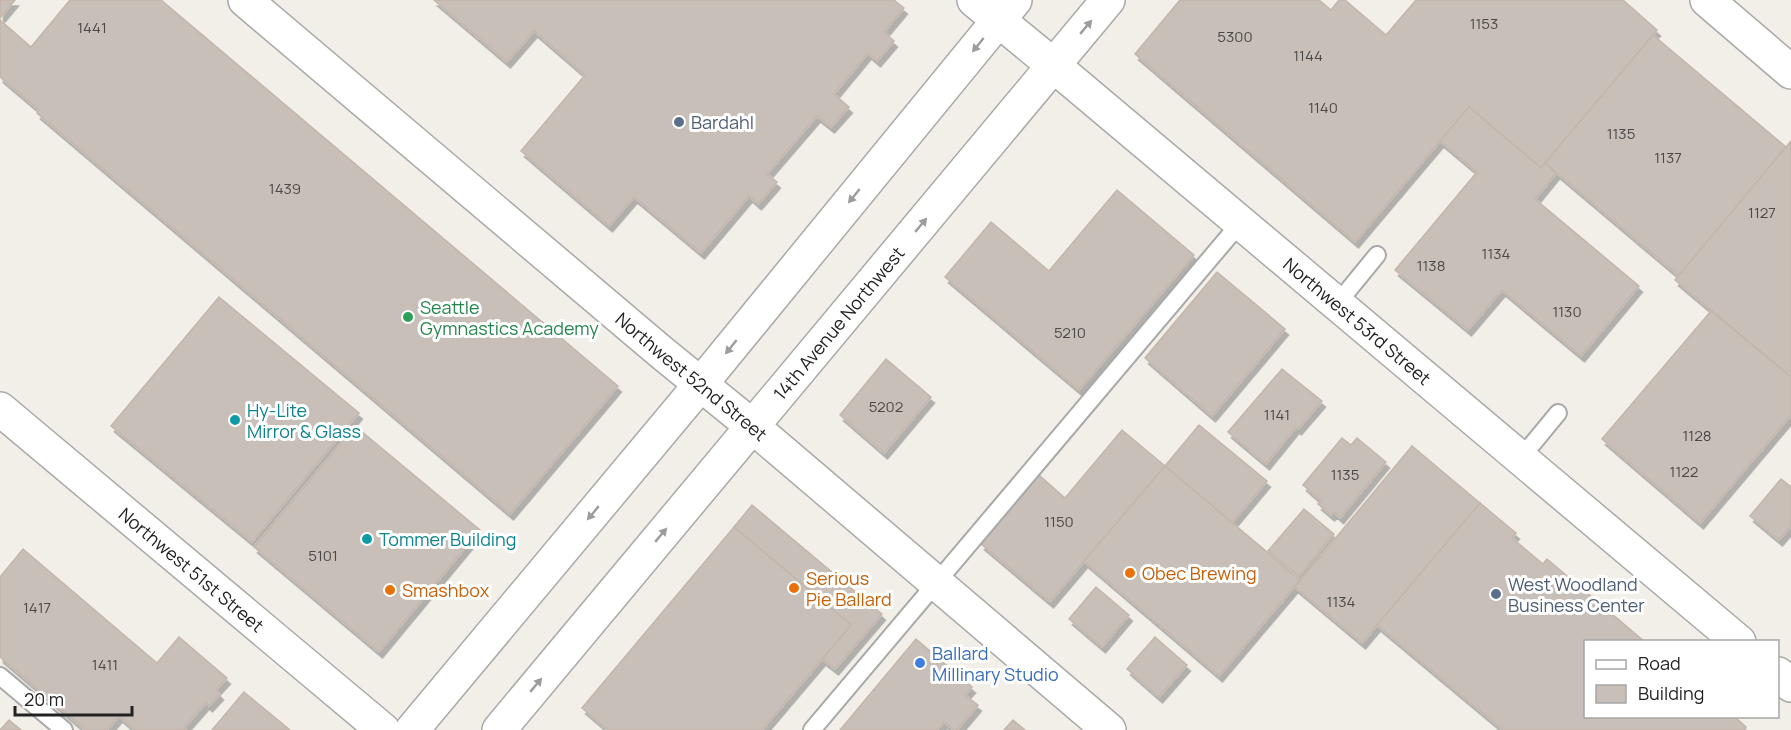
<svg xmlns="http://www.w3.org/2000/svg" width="1791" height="730" font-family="Manrope,sans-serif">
<defs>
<filter id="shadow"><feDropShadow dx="3.5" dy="6" stdDeviation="0" flood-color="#0004"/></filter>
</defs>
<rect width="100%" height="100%" fill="#f2efe9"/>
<!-- building -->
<g fill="#c7bfb8" stroke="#c4b6ab" stroke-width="1.5" filter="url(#shadow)">
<path d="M0 0H15L0 18Z"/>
<path d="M70 0H161L618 386 510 514 37 113 39 110 0 77V20L31 47Z"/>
<path d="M434 0H894L904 8 884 32 894 41 877 61 868 53 834 94 849 107 831 127 817 116 767 174 777 182 758 204 749 196 701 253 634 197 609 226 521 151 585 75 534 31 507 62Z"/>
<path d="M1180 0H1319L1331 10 1339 0H1345L1386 35 1416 0H1623L1657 30 1541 168 1469 107 1355 242 1135 54Z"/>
<path d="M1653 35 1786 147 1679 276 1545 163Z"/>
<path d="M1469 107 1541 168 1545 163 1556 173 1535 199 1639 286 1581 356 1502 290 1468 330 1395 270 1477 172 1440 141Z"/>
<path d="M1791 141V377L1675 280Z"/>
<path d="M1117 190 1194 255 1079 390 945 277 991 222 1049 271Z"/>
<path d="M1217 272 1285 329 1212 416 1145 358Z"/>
<path d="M219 297 359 413 252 542 111 426Z"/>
<path d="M1711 311 1791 377V415L1700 523 1602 439Z"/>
<path d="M886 359 931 397 884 453 840 415Z"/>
<path d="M1282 369 1322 401 1298 429 1296 427 1266 464 1228 432Z"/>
<path d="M1199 425 1267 481 1232 523 1165 466Z"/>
<path d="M355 426 480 530 379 652 254 547Z"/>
<path d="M1122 430 1165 466 1050 602 981 544 1039 475 1065 498Z"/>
<path d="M1342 438 1351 445 1357 438 1386 462 1340 518 1334 512 1331 515 1318 504 1321 501 1303 485Z"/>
<path d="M1412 446 1480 503 1362 643 1295 587Z"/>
<path d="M1165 466 1300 580 1219 676 1084 561Z"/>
<path d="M1781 479 1791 487V526L1779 540 1750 516Z"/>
<path d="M1480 503 1516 533 1512 538 1543 564 1547 559 1645 642H1586V716H1734L1746 727 1744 730H1503L1377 625Z"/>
<path d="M752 505 882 614 835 669 822 659 851 625 734 527Z"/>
<path d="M1304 509 1334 534 1299 576 1268 551Z"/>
<path d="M734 527 851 625 762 730H608L582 708Z"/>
<path d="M23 549 157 663 179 637 227 678 216 690 220 694 209 706 206 703 184 728 186 730H135L119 716 107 730H85L0 657V577Z"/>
<path d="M1096 587 1129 615 1102 647 1069 619Z"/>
<path d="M1155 637 1187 665 1159 697 1127 669Z"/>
<path d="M916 639 972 687 965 695 978 705 957 730H954L944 722 937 730H840Z"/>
<path d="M244 692 290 730H212Z"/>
<path d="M9 720 21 730H0Z"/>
<path d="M1013 720 1025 730H1004Z"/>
</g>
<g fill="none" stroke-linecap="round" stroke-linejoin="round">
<!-- service casing -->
<g stroke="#a9a9a9" stroke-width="20">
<g id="service">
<path d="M1337 304 1377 255"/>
<path d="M1521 458 1558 413"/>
<path d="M0 676 64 730"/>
<path d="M812 730 1241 222"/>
</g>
</g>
<!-- minor casing -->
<g stroke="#a9a9a9" stroke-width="36">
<g id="minor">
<path id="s1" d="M245 0 661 352 752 426 1109 730"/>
<path id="s2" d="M974 0 1053 65 1739 642"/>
<path d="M1707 0 1791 72"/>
<path id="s3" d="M0 409 383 730"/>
<path d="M1778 674 1791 685"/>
<path d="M412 730 700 385 1015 0"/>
<path id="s4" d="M499 730 1108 0"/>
</g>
</g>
<!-- service -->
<use href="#service" stroke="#fff" stroke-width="16"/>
<!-- minor -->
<use href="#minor" stroke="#fff" stroke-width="33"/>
</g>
<!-- one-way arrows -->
<defs><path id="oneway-solid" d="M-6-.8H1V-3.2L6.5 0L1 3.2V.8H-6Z" transform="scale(1.5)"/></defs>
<g fill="#9c9c9c">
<use href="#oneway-solid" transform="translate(1086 27) rotate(-50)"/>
<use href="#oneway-solid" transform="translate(978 45) rotate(129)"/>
<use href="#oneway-solid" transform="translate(854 196) rotate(129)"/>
<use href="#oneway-solid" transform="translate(921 225) rotate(-50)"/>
<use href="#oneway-solid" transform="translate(731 347) rotate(129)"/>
<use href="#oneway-solid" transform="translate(593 513) rotate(130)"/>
<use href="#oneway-solid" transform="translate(661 535) rotate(-50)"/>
<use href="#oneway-solid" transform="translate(536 685) rotate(-50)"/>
</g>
<!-- markers -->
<g fill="#5c6f8a" stroke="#fff" stroke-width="2">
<circle cx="679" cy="122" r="6"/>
<circle cx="1496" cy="594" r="6"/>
</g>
<circle fill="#2e9e5b" stroke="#fff" stroke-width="2" cx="408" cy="317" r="6"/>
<g fill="#0f9aa8" stroke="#fff" stroke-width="2">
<circle cx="235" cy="420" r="6"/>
<circle cx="367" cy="539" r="6"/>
</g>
<g fill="#e8710a" stroke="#fff" stroke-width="2">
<circle cx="1130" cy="573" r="6"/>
<circle cx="794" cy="588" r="6"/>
<circle cx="390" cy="590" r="6"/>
</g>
<circle fill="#3f7fe0" stroke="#fff" stroke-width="2" cx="920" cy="663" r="6"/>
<g text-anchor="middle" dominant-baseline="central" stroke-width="6" stroke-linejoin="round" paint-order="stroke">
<!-- number labels -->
<g font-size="15" fill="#4b4948">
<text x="1484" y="23">1153</text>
<text x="92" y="27">1441</text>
<text x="1235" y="36">5300</text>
<text x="1308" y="55">1144</text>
<text x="1323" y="107">1140</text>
<text x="1621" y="133">1135</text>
<text x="1668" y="157">1137</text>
<text x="285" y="188">1439</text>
<text x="1762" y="212">1127</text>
<text x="1496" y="253">1134</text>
<text x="1431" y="265">1138</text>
<text x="1567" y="311">1130</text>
<text x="1070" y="332">5210</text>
<text x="886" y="406">5202</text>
<text x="1277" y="414">1141</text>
<text x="1697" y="435">1128</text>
<text x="1684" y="471">1122</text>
<text x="1345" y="474">1135</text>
<text x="1059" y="521">1150</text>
<text x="323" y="555">5101</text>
<text x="1341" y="601">1134</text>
<text x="37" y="607">1417</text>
<text x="105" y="664">1411</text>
</g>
<!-- service labels -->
<g font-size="18" fill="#4e5e75" stroke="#fff" text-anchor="start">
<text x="691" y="122">Bardahl</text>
<text x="1508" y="584">West Woodland<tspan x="1508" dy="21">Business Center</tspan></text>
</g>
<!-- leisure labels -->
<g font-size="18" fill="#27864d" stroke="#fff" text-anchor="start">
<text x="420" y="307">Seattle<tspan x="420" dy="21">Gymnastics Academy</tspan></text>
</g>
<!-- street labels -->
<g font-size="18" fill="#222" stroke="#fff">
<text stroke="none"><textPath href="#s2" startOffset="500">Northwest 53rd Street</textPath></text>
<text stroke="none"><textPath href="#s4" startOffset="530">14th Avenue Northwest</textPath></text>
<text stroke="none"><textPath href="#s1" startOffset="584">Northwest 52nd Street</textPath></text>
<text stroke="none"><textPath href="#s3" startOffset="250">Northwest 51st Street</textPath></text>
</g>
<!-- culture labels -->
<g font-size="18" fill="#0d838f" stroke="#fff" text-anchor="start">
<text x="247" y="410">Hy-Lite<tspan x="247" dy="21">Mirror &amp; Glass</tspan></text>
<text x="379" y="539">Tommer Building</text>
</g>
<!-- food labels -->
<g font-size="18" fill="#c56008" stroke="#fff" text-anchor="start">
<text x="1142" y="573">Obec Brewing</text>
<text x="806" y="578">Serious<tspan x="806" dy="21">Pie Ballard</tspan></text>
<text x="402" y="590">Smashbox</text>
</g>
<!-- shop labels -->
<g font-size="18" fill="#366cbe" stroke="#fff" text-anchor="start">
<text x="932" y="653">Ballard<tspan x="932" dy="21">Millinary Studio</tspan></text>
</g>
</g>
<!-- legend -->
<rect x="1584" y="640" width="195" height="78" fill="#ffffff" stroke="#a7a7a7" stroke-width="1.5"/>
<rect x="1596" y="660" width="30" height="9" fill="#ffffff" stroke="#a7a7a7" stroke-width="1.5"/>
<text x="1638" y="670" font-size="18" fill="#222222">Road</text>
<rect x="1596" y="685" width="30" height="18" fill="#c7bfb8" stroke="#a7a7a7" stroke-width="1.5"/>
<text x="1638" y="700" font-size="18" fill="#222222">Building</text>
<!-- scale -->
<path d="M15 706v9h117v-9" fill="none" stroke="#222222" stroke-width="3"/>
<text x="24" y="706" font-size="18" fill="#222222" stroke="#ffffff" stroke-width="4.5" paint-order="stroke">20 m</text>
</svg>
